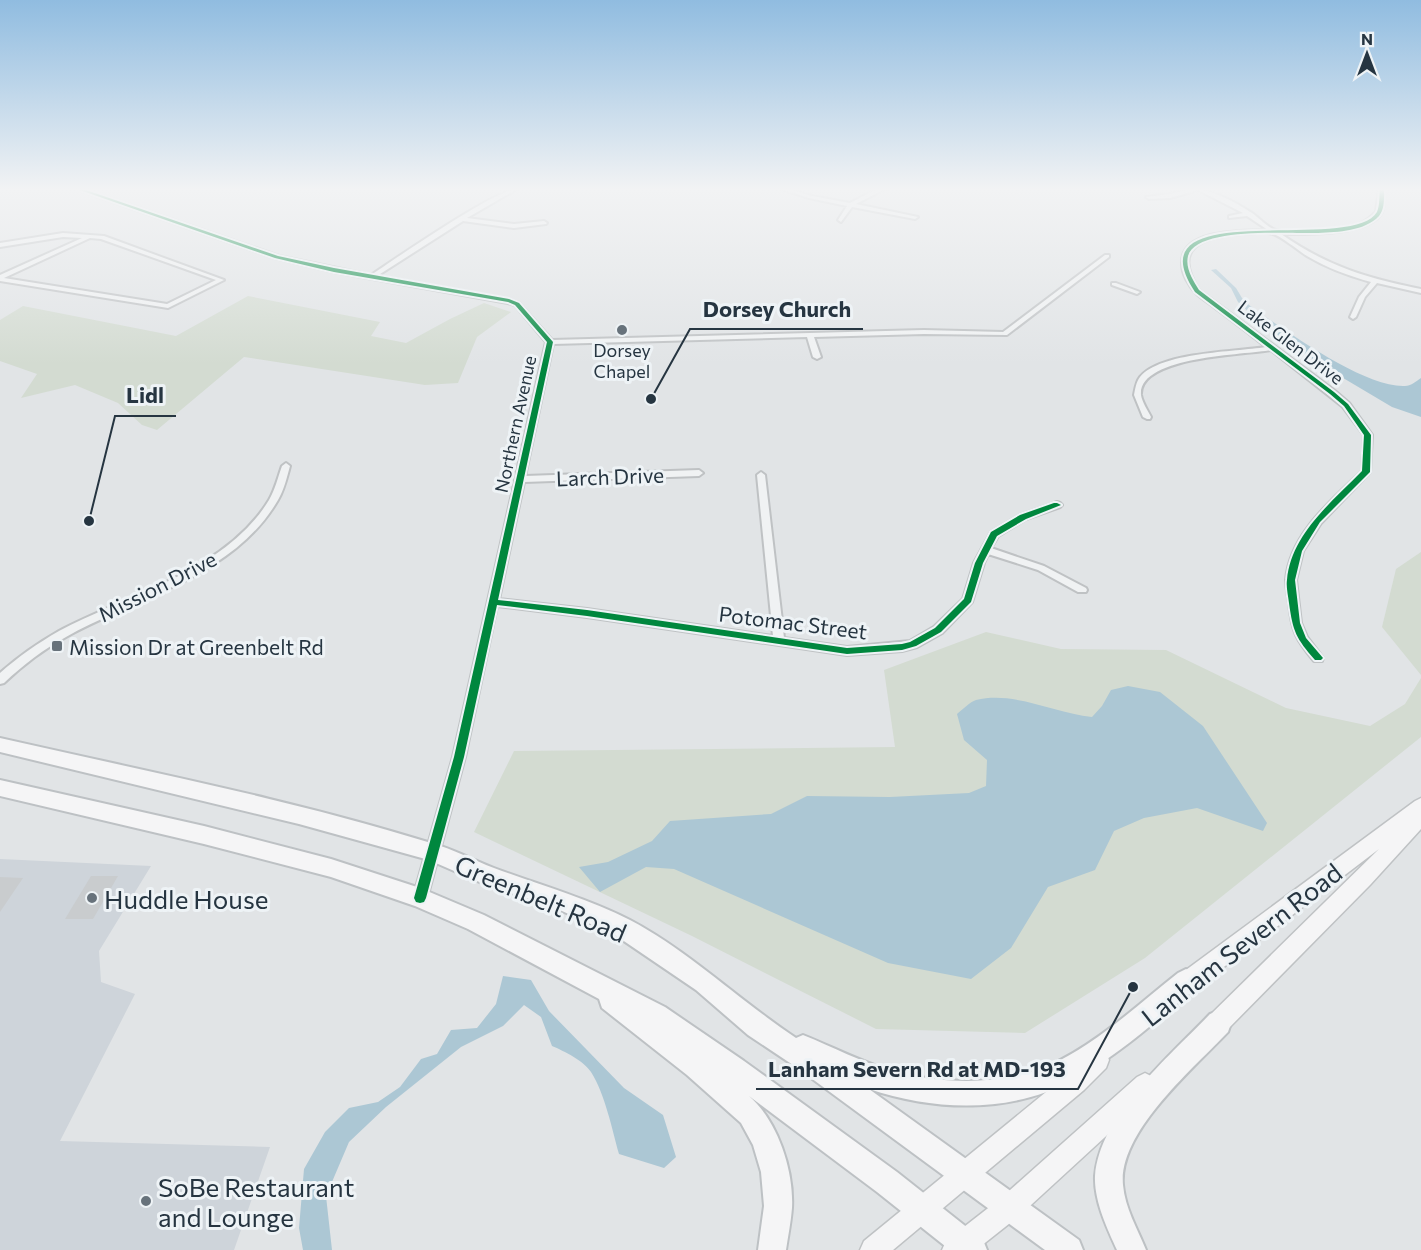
<svg xmlns="http://www.w3.org/2000/svg" width="1421" height="1250" font-family="Commissioner,sans-serif">
<rect width="100%" height="100%" fill="#e1e4e6"/>
<!-- built -->
<path fill="#ced4da" d="M0 859 151 866 99 951 101 982 135 994 60 1141 270 1147 234 1250H0Z"/>
<!-- green -->
<g fill="#d3dbd1">
<path d="M248 296 380 322 371 336 406 343 450 319 484 303 511 312 477 337 458 383 425 385 244 357 157 430 142 425 118 403 75 385 21 398 37 374 0 361V320L23 306 176 336Z"/>
<path d="M1421 552V675L1382 627 1396 569Z"/>
<path d="M986 632 1061 649 1166 650 1286 708 1370 726 1405 704 1421 678V737L1145 958 1025 1033 876 1029 692 936 474 832 514 751 895 747 884 670Z"/>
</g>
<!-- water -->
<g fill="#acc7d4">
<path d="M1216 269 1236 288 1242 298 1249 305C1283 329 1364 388 1405 386 1411 386 1415 382 1421 378V417L1392 407 1328 369 1266 328 1238 302 1231 288 1211 270Z"/>
<path d="M1128 686 1160 692 1203 726 1267 823 1263 831 1197 808 1144 818 1114 831 1095 870 1048 887 1011 948 971 979 888 963 674 869 646 867 600 892 579 867 608 862 652 841 670 821 771 814 807 796 890 797 969 793 986 786 987 760 964 740 957 714C963 709 970 702 976 700 1015 691 1054 713 1092 717L1102 706 1111 690Z"/>
<path d="M503 976 531 980 549 1011 624 1088 663 1115 676 1157 664 1168 619 1154C612 1129 605 1094 591 1072 584 1061 564 1051 552 1046L541 1017 524 1005 503 1026 461 1047 386 1107 349 1142 326 1196 332 1250H303L299 1228 304 1169 325 1132 349 1108 378 1102 400 1087 421 1059 437 1054 451 1030 477 1028 496 1004Z"/>
</g>
<!-- building -->
<g fill="#c9ccce">
<path d="M91 876H118L93 919H65Z"/>
<path d="M0 877 23 878 0 912Z"/>
</g>
<g fill="none" stroke-linecap="round" stroke-linejoin="round">
<!-- minor casing -->
<g stroke="#bfc2c4" stroke-width="4">
<g id="minor">
<path d="M76 189H83L279 256 371 275C395 259 496 189 517 189L467 218 514 224 544 221 547 223 546 224 514 228 463 221 377 276 511 300 519 303 552 340 924 330 1003 332 1105 255H1109V257L1007 335 924 334 814 337 821 357 817 359 813 357 807 337 553 344 525 476 699 470 703 473 699 476 524 482 499 599 587 609 773 636 757 475 761 472 765 475 784 638 847 647 910 641 934 627 963 599 974 563 991 532 1020 515 1057 502 1060 503 1062 505 1060 507 1026 519 998 536 991 548 1044 566 1086 588 1087 590 1086 592H1078L1038 570 988 554 984 563 972 602 942 633 917 647 902 651 847 655 587 617 497 606 465 757 427 898 425 902 420 904 415 902 413 898 453 757 546 342 515 305 508 303 334 272 275 258Z"/>
<path d="M781 189H789L812 196 850 203 869 193 879 189H885L856 204 918 217 915 219 852 207 841 222 838 220 847 206 809 198Z"/>
<path d="M1192 189C1212 189 1235 202 1252 213 1258 217 1265 225 1273 229 1285 235 1348 229 1361 223 1366 221 1372 216 1376 212L1379 189H1384C1384 196 1385 205 1382 212 1370 236 1304 234 1281 234 1327 266 1366 278 1421 289V293L1377 283 1365 297 1356 317 1353 319 1350 317 1359 297 1371 282C1349 276 1327 268 1307 256 1299 251 1281 236 1273 234 1264 231 1250 234 1241 234 1203 237 1171 247 1199 290L1335 391 1349 403 1372 435 1370 472 1321 523 1303 551 1296 580 1301 623 1307 637 1323 658 1322 661H1314C1296 639 1292 632 1289 603 1288 596 1286 587 1286 580 1290 534 1331 501 1362 471L1364 435 1343 407 1271 350C1245 355 1138 356 1141 395 1142 402 1148 411 1151 417L1150 419H1147L1143 417 1134 395C1135 390 1136 382 1140 377 1161 352 1234 352 1266 347 1250 334 1234 322 1218 310 1211 304 1202 299 1196 293 1189 286 1182 274 1182 264 1180 228 1245 231 1268 230L1247 216 1229 218V216L1243 213 1198 190 1170 198 1149 199 1146 197 1170 194Z"/>
<path d="M63 233 104 236 224 280 168 308 0 281V275L82 238 63 237 0 247V243ZM90 238 101 239 216 280 167 304 4 278Z"/>
<path d="M1112 283H1116L1140 292 1137 294 1112 285Z"/>
<path d="M286 463 290 466C287 477 284 490 278 500 234 576 138 597 66 637 44 649 23 665 4 683L0 684V673C18 657 38 643 59 631 129 594 226 571 269 500 275 490 278 477 282 466Z"/>
</g>
</g>
<!-- secondary casing -->
<g stroke="#bfc2c4" stroke-width="3">
<g id="secondary">
<path d="M1421 798V829L1370 885 1222 1035 1214 1038 1206 1035 1203 1027 1206 1019 1379 849 1187 995 1179 999 1171 995 1168 988 1171 981 1415 801Z"/>
<path d="M1098 1049 1106 1052 1109 1060 1106 1068 1084 1090 893 1250H860L864 1241 1068 1074 1090 1052Z"/>
<path d="M1145 1073 1153 1077 1157 1085 1153 1093 1019 1216 976 1250H942L946 1241 1001 1198 1137 1077Z"/>
</g>
</g>
<!-- primary casing -->
<g stroke="#bdc1c4" stroke-width="4">
<g id="primary">
<path d="M0 738C144 771 290 799 431 843 453 849 473 860 494 868 540 885 586 898 630 920 689 951 740 1001 796 1038L803 1035C833 1047 861 1062 892 1071 940 1084 1001 1086 1048 1066 1096 1045 1137 1005 1178 973L1186 969 1194 973 1198 981 1194 989C1156 1021 1118 1056 1073 1080 1010 1114 935 1111 869 1089L1079 1240 1083 1250H1045L796 1067 748 1035 696 990 615 935 551 906 484 884 429 860 299 824 0 752Z"/>
<path d="M0 780 204 826 331 859 420 888 484 915 665 1007 744 1061 897 1172 983 1240 987 1250H950L877 1192 749 1096C778 1121 794 1171 792 1208 791 1222 788 1236 786 1250H758L764 1206 761 1172 753 1145 741 1123 687 1075 602 1008 599 999 468 929 415 906 331 877 204 844 0 796Z"/>
<path d="M1219 1011 1228 1014 1231 1023 1228 1032C1194 1068 1118 1132 1123 1185 1125 1208 1137 1228 1146 1250H1117C1107 1228 1094 1201 1095 1176 1100 1114 1170 1056 1210 1014Z"/>
</g>
</g>
<!-- minor -->
<use href="#minor" fill="#f0f2f3" fill-rule="evenodd"/>
<!-- secondary -->
<use href="#secondary" fill="#f5f5f6" fill-rule="evenodd"/>
<!-- primary -->
<use href="#primary" fill="#f5f5f6" fill-rule="evenodd"/>
<!-- cycleway casing -->
<g stroke="#eef3f6" stroke-width="4">
<g id="cycleway">
<path d="M77 189H83L278 256 334 268 509 299 519 303 553 342 498 600 587 610 847 648 902 644 910 642 935 628 964 599 975 563 991 532 1020 515 1054 503H1057L1061 505 1026 519 997 536 983 563 971 602 941 632 916 646 902 650 847 654 587 616 497 605 464 757 426 898 424 902 420 903 416 902 414 898 454 757 547 342 515 305 508 302 334 272 275 258Z"/>
<path d="M1380 189H1384C1384 197 1385 209 1379 216 1365 231 1338 232 1318 233 1293 234 1196 226 1188 256 1185 268 1193 280 1199 290L1334 392 1348 404 1371 435 1370 472 1320 522 1302 551 1295 580 1300 623 1306 638 1323 658 1321 660H1315C1296 638 1293 632 1289 603 1288 595 1286 587 1287 580 1291 534 1332 502 1362 471L1364 435 1344 406 1330 394 1195 292C1129 193 1352 255 1377 212 1380 205 1379 196 1380 189Z"/>
</g>
</g>
<!-- cycleway -->
<use href="#cycleway" fill="#00873e" fill-rule="evenodd"/>
</g>
<!-- sky -->
<linearGradient id="sky" x2="0" y2="1"><stop stop-color="#90bce0"/><stop offset="0.52" stop-color="#f2f3f4"/><stop offset="1" stop-color="#f2f3f4" stop-opacity="0"/></linearGradient>
<rect width="1421" height="364" fill="url(#sky)"/>
<!-- markers -->
<g fill="#67727b" stroke="#eef3f6" stroke-width="2">
<circle cx="622" cy="330" r="6"/>
<rect x="51" y="640" width="12" height="12" rx="3"/>
<circle cx="92" cy="898" r="6"/>
<circle cx="146" cy="1201" r="6"/>
</g>
<g text-anchor="middle" dominant-baseline="central" stroke-width="6" stroke-linejoin="round" paint-order="stroke">
<!-- far-street labels -->
<g font-size="18" fill="#263541" stroke="#eef3f6">
<text transform="translate(1291 342) rotate(37)">Lake Glen Drive</text>
<text transform="translate(515 424) rotate(-78)">Northern Avenue</text>
</g>
<!-- far-poi labels -->
<g font-size="18" fill="#263541" stroke="#eef3f6">
<text x="622" y="350">Dorsey<tspan x="622" dy="21">Chapel</tspan></text>
</g>
<!-- street labels -->
<g font-size="21" fill="#263541" stroke="#eef3f6">
<text transform="translate(610 476) rotate(-2)">Larch Drive</text>
<text transform="translate(157 586) rotate(-27)">Mission Drive</text>
<text transform="translate(793 622) rotate(7)">Potomac Street</text>
</g>
<!-- poi labels -->
<g font-size="21" fill="#263541" stroke="#eef3f6" text-anchor="start">
<text x="69" y="646">Mission Dr at Greenbelt Rd</text>
</g>
<!-- near-poi labels -->
<g font-size="26" fill="#263541" stroke="#eef3f6" text-anchor="start">
<text x="104" y="898">Huddle House</text>
<text x="158" y="1186">SoBe Restaurant<tspan x="158" dy="30">and Lounge</tspan></text>
</g>
<!-- near-street labels -->
<g font-size="26" fill="#263541" stroke="#eef3f6">
<text transform="translate(541 898) rotate(23)">Greenbelt Road</text>
<text transform="translate(1241 944) rotate(-38)">Lanham Severn Road</text>
</g>
</g>
<!-- callouts -->
<path fill="none" stroke="#263541" stroke-width="2" d="M651 399L690 329H863M89 521L115 416H176M1133 987L1078 1089H756"/>
<g fill="#263541" stroke="#eef3f6" stroke-width="2">
<circle cx="651" cy="399" r="6"/>
<circle cx="89" cy="521" r="6"/>
<circle cx="1133" cy="987" r="6"/>
</g>
<g font-size="22" text-anchor="middle" font-weight="bold" fill="#263541" stroke="#eef3f6" stroke-width="6" stroke-linejoin="round" paint-order="stroke">
<text x="777" y="317">Dorsey Church</text>
<text x="145" y="403">Lidl</text>
<text x="917" y="1077">Lanham Severn Rd at MD-193</text>
</g>
<!-- north arrow -->
<g transform="translate(1367 54)" stroke="#eef3f6" stroke-width="4.5" paint-order="stroke">
<path d="M0-4.5L10 22L0 15L-10 22Z" fill="#263541"/>
<text y="-9" font-size="16" font-weight="bold" text-anchor="middle" fill="#263541">N</text>
</g>
</svg>
